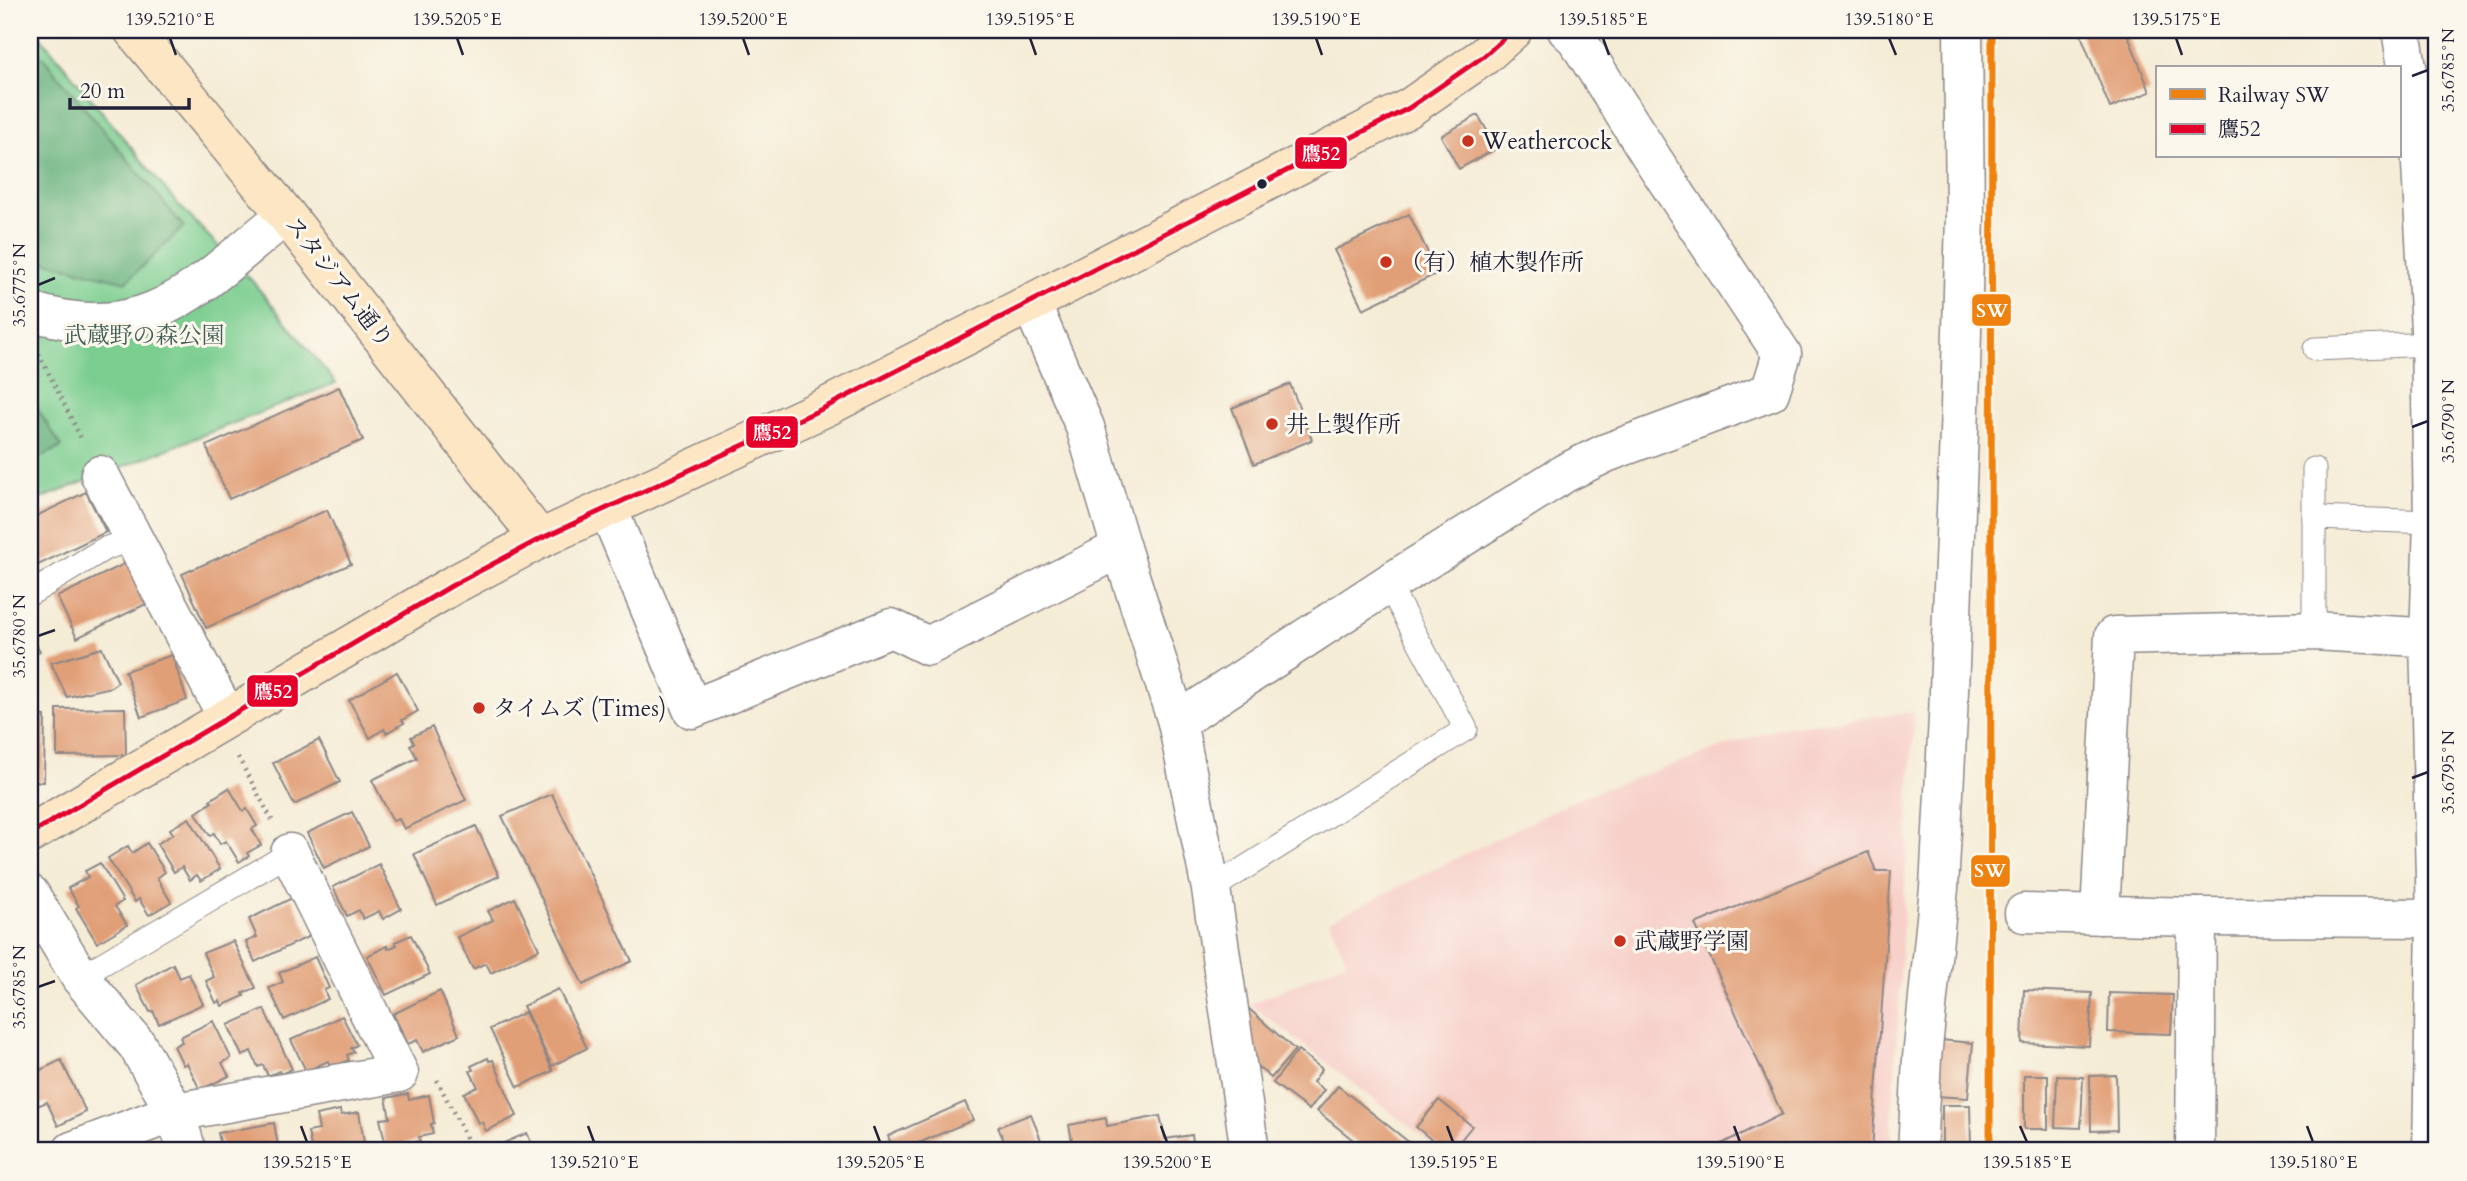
<svg xmlns="http://www.w3.org/2000/svg" width="2467" height="1181" font-family="Cardo,'Noto Serif JP',serif">
<rect width="100%" height="100%" fill="#fbf7ec"/>
<filter id="ink" filterUnits="userSpaceOnUse"><feTurbulence type="fractalNoise" baseFrequency=".0143" numOctaves="2"/><feDisplacementMap in="SourceGraphic" scale="14" xChannelSelector="R" yChannelSelector="G"/><feConvolveMatrix kernelMatrix="1 2 1 2 8 2 1 2 1" color-interpolation-filters="sRGB"/></filter>
<filter id="wash" filterUnits="userSpaceOnUse"><feTurbulence type="fractalNoise" baseFrequency=".00686" numOctaves="4" result="noise"/><feDisplacementMap in="SourceGraphic" scale="28" xChannelSelector="R" yChannelSelector="G"/><feGaussianBlur stdDeviation="1.57" result="paint"/><feColorMatrix in="noise" values="0 0 0 0 0 0 0 0 0 0 0 0 0 0 0 0 0 1.4 0 .05"/><feComposite in="paint" operator="in"/></filter>
<g filter="url(#wash)">
<rect width="100%" height="100%" fill="#f5ecd6"/>
<!-- built -->
<path fill="#f7d0ca" d="M1914 712 1891 1151H1441L1250 1004 1347 961 1329 921 1581 797 1777 728Z"/>
<!-- green -->
<path fill="#7cce90" stroke="#4f7866" stroke-width="2" d="M30 30H35L175 201 253 282 336 383 30 503Z"/>
<!-- forest -->
<g fill="#65b17a" stroke="#446a5a" stroke-width="2">
<path d="M30 42 184 227 126 282 30 258Z"/>
<path d="M30 397 62 447 30 462Z"/>
</g>
<g id="blocks">
<!-- building -->
<g fill="#e19f77">
<path d="M2079 30H2126L2150 92 2110 108Z"/>
<path d="M1478 115 1497 148 1459 169 1441 136Z"/>
<path d="M1409 214 1438 273 1363 309 1334 250Z"/>
<path d="M1290 384 1312 440 1254 464 1232 408Z"/>
<path d="M339 387 363 440 229 499 206 446Z"/>
<path d="M86 492 106 532 30 569V519Z"/>
<path d="M327 510 351 564 206 628 182 574Z"/>
<path d="M128 562 148 603 77 638 57 597Z"/>
<path d="M30 634 40 651 30 658Z"/>
<path d="M102 648 118 682 111 687 67 697 51 663Z"/>
<path d="M172 655 187 700 141 717 125 671Z"/>
<path d="M397 672 418 711 402 720 404 723 386 733 384 729 370 738 349 700Z"/>
<path d="M125 708 126 755 57 756V709Z"/>
<path d="M30 715 45 716 44 782H30Z"/>
<path d="M432 727 466 800 404 829 399 819 393 821 372 780 417 758 410 745 414 743 411 737Z"/>
<path d="M319 740 340 782 294 805 273 763Z"/>
<path d="M229 788 243 811 247 809 257 826 252 829 261 845 247 853 249 856 239 862 226 841 220 844 214 833 210 836 196 813 212 802 210 800Z"/>
<path d="M552 794 632 961 583 985 502 816Z"/>
<path d="M352 812 369 846 324 868 307 833Z"/>
<path d="M189 818 220 869 201 881 197 875 190 880 182 867 174 872 157 844 173 834 170 829Z"/>
<path d="M476 826 499 876 437 905 414 854Z"/>
<path d="M147 843 165 872 157 878 171 902 149 915 139 899 135 902 108 858 128 846 132 853Z"/>
<path d="M1868 852 1876 871H1891L1872 1151H1707L1782 1114 1695 924Z"/>
<path d="M100 863 123 901 115 906 127 925 97 943 76 908 79 906 68 888 88 877 85 871Z"/>
<path d="M379 864 401 909 383 919 379 911 363 919 359 910 347 916 333 887Z"/>
<path d="M292 898 310 936 255 962 246 942 257 937 249 919Z"/>
<path d="M515 898 539 949 491 973 486 963 473 969 457 937 493 920 488 911Z"/>
<path d="M411 935 430 974 386 995 367 956 387 946 388 949 397 945 395 942Z"/>
<path d="M233 941 256 988 243 993 244 996 222 1006 220 1001 216 1003 206 981 214 977 203 953Z"/>
<path d="M315 957 329 988 324 990 328 999 284 1020 269 988 283 982 279 973Z"/>
<path d="M173 964 180 978 189 974 203 1004 159 1024 153 1011 150 1012 136 985Z"/>
<path d="M558 989 587 1048 552 1066 523 1006Z"/>
<path d="M2024 990 2092 993 2089 1046 2022 1043Z"/>
<path d="M440 991 459 1035 423 1052 417 1040 408 1044 393 1014Z"/>
<path d="M2109 993 2173 995 2171 1034 2108 1032Z"/>
<path d="M1247 1007 1295 1050 1271 1078 1250 1060Z"/>
<path d="M264 1009 292 1069 281 1074 279 1071 268 1076 263 1065 258 1067 251 1051 242 1056 228 1025Z"/>
<path d="M525 1012 553 1071 518 1087 490 1029Z"/>
<path d="M342 1016 357 1045 351 1048 354 1052 347 1055 349 1060 331 1068 328 1061 306 1071 291 1040Z"/>
<path d="M213 1021 231 1058 222 1063 229 1076 200 1090 187 1063 183 1065 174 1046 182 1042 180 1037Z"/>
<path d="M1940 1040 1973 1043 1968 1098 1935 1096Z"/>
<path d="M1298 1050 1322 1069 1313 1082 1324 1090 1309 1110 1273 1083Z"/>
<path d="M488 1058 489 1061 493 1060 517 1116 486 1131 482 1122 478 1123 464 1093 478 1087 470 1071 473 1070 471 1066Z"/>
<path d="M61 1060 86 1112 58 1126 47 1102 37 1106 30 1090V1075Z"/>
<rect x="2024" y="1075" width="24" height="54"/>
<path d="M2116 1075 2117 1130 2091 1131 2090 1076Z"/>
<path d="M2057 1076 2083 1077 2081 1128 2055 1127Z"/>
<path d="M1338 1086 1420 1151H1367L1317 1111Z"/>
<path d="M408 1094 409 1100 429 1095 434 1123 431 1124 433 1134 419 1137 420 1141 386 1147 380 1119 390 1118 386 1098Z"/>
<path d="M1439 1100 1472 1126 1452 1151H1445L1416 1127Z"/>
<path d="M965 1102 973 1120 900 1151H894L888 1136Z"/>
<path d="M1942 1105H1970L1971 1147H1942Z"/>
<path d="M340 1110 341 1115 359 1112 365 1148 346 1151H304L303 1149 311 1147 308 1132 319 1130 316 1115Z"/>
<path d="M1031 1114 1045 1151H1008L998 1127Z"/>
<path d="M1160 1116 1165 1139 1192 1135 1194 1151H1074L1069 1125 1106 1118 1107 1126Z"/>
<path d="M274 1123 279 1151H222L218 1133Z"/>
<path d="M527 1133 535 1151H493L492 1148Z"/>
<path d="M978 1141 982 1151H950Z"/>
</g>
</g>
</g>
<g filter="url(#ink)">
<use href="#blocks" fill-opacity="0" stroke="#8c8788" stroke-width="2"/>
<g fill="none" stroke-linecap="round" stroke-linejoin="round">
<!-- lane casing -->
<g stroke="#8c8788" stroke-width="25">
<g id="lane">
<path d="M2315 349 2431 344"/>
<path d="M2314 518 2433 522"/>
<path d="M30 594 104 549 133 539"/>
<path d="M2314 631V469"/>
<path d="M1211 889 1466 729 1388 584"/>
<path d="M80 977 290 853"/>
</g>
</g>
<!-- street casing -->
<g stroke="#8c8788" stroke-width="41">
<g id="street">
<path d="M2401 30 2420 146 2430 330 2433 522 2429 637 2436 918 2432 1151"/>
<path d="M1031 303 1085 427 1121 548 1177 722 1211 889 1250 1151"/>
<path d="M30 311C150 349 200 283 286 215"/>
<path d="M100 475 227 717"/>
<path d="M608 509 692 709 891 628 928 646 1121 548"/>
<path d="M1177 722 1388 584 1565 473 1606 453 1770 392 1782 354 1654 161 1576 38 1567 30"/>
<path d="M30 894 80 977 137 1045 175 1112 187 1151"/>
<path d="M2024 913 2197 917 2436 918"/>
<path d="M2100 915 2114 636 2314 631 2437 638"/>
<path d="M72 1151 175 1112 399 1073 290 853"/>
<path d="M1917 1151 1922 1058 1939 888 1948 717 1960 407 1965 215 1963 30"/>
<path d="M2195 1151 2197 917"/>
</g>
</g>
<!-- secondary casing -->
<g stroke="#8c8788" stroke-width="41">
<g id="secondary">
<path d="M133 30 286 215 540 539"/>
<path d="M30 834 453 585 540 539 824 408 1031 303 1409 108 1484 56 1513 30"/>
</g>
</g>
<!-- path -->
<g stroke="#8c8788" stroke-width="4.5" stroke-dasharray="2 5" stroke-linecap="butt">
<path d="M39 354 82 440"/>
<path d="M238 757 272 820"/>
<path d="M437 1080 473 1151"/>
</g>
<!-- lane -->
<use href="#lane" stroke="#fff" stroke-width="23"/>
<!-- street -->
<use href="#street" stroke="#fff" stroke-width="38"/>
<!-- secondary -->
<use href="#secondary" stroke="#fce6c4" stroke-width="38"/>
<!-- bus-1 casing -->
<g stroke="#fbf7ec" stroke-width="10">
<path id="bus-1" d="M30 834 453 585 540 539 824 408 1409 108 1484 56 1513 30"/>
</g>
<!-- bus-1 -->
<use href="#bus-1" stroke="#e4002b" stroke-width="5"/>
<!-- rail-1 casing -->
<g stroke="#fbf7ec" stroke-width="12">
<path id="rail-1" d="M1990 1151 1992 30"/>
</g>
<!-- rail-1 -->
<use href="#rail-1" stroke="#ef810f" stroke-width="7"/>
</g>
</g>
<!-- ticks -->
<path fill="none" stroke="#22223b" stroke-width="2.5" d="M170 38 176 55M457 38 463 55M743 38 749 55M1030 38 1036 55M1316 38 1322 55M1603 38 1609 55M1889 38 1896 55M2176 38 2182 55M2412 76 2428 70M38 285 55 278M2412 427 2428 421M38 636 55 630M2412 778 2428 772M38 987 55 981M301 1126 307 1142M588 1126 594 1142M874 1126 880 1142M1161 1126 1167 1142M1447 1126 1453 1142M1734 1126 1740 1142M2020 1126 2027 1142M2307 1126 2313 1142"/>
<!-- markers -->
<g fill="#c8321e" stroke="#fbf7ec" stroke-width="2.5">
<circle cx="1468" cy="141" r="7"/>
<circle cx="1386" cy="262" r="7"/>
<circle cx="1272" cy="424" r="7"/>
<circle cx="479" cy="708" r="7"/>
<circle cx="1620" cy="941" r="7"/>
</g>
<circle fill="#22223b" stroke="#fbf7ec" stroke-width="2.5" cx="1262" cy="184" r="6"/>
<g text-anchor="middle" dominant-baseline="central" stroke-width="6" stroke-linejoin="round" paint-order="stroke">
<!-- poi labels -->
<g font-size="23" fill="#22223b" stroke="#fbf7ec" text-anchor="start">
<text x="1482" y="141">Weathercock</text>
<text x="1400" y="262">（有）植木製作所</text>
<text x="1286" y="424">井上製作所</text>
<text x="493" y="708">タイムズ (Times)</text>
<text x="1634" y="941">武蔵野学園</text>
</g>
<!-- street labels -->
<g font-size="23" fill="#22223b" stroke="#fbf7ec">
<text transform="translate(339 282) rotate(52)">スタジアム通り</text>
</g>
<!-- park labels -->
<g font-size="23" fill="#425e59" stroke="#fbf7ec">
<text x="144" y="335">武蔵野の森公園</text>
</g>
</g>
<g stroke="#fbf7ec" stroke-width="2.5">
<rect x="1294" y="136" width="54" height="34" rx="7" fill="#e4002b"/>
<rect x="1971" y="293" width="41" height="34" rx="7" fill="#ef810f"/>
<rect x="745" y="415" width="54" height="34" rx="7" fill="#e4002b"/>
<rect x="246" y="674" width="53" height="34" rx="7" fill="#e4002b"/>
<rect x="1970" y="854" width="41" height="34" rx="7" fill="#ef810f"/>
</g>
<g font-size="19" text-anchor="middle" font-weight="bold" fill="#fff">
<text x="1321" y="160">鷹52</text>
<text x="1992" y="317">SW</text>
<text x="772" y="439">鷹52</text>
<text x="273" y="698">鷹52</text>
<text x="1990" y="877">SW</text>
</g>
<!-- margin -->
<rect width="2467" height="1181" fill="none" stroke="#fbf7ec" stroke-width="77"/>
<!-- legend -->
<rect x="2156" y="66" width="245" height="91" fill="#fbf7ec" stroke="#a4a2a5" stroke-width="2"/>
<rect x="2170" y="89" width="35" height="10" fill="#ef810f" stroke="#a4a2a5" stroke-width="2"/>
<text x="2218" y="102" font-size="21" fill="#22223b">Railway SW</text>
<rect x="2170" y="124" width="35" height="10" fill="#e4002b" stroke="#a4a2a5" stroke-width="2"/>
<text x="2218" y="136" font-size="21" fill="#22223b">鷹52</text>
<!-- scale -->
<path d="M70 98v10h119v-10" fill="none" stroke="#22223b" stroke-width="3.5"/>
<text x="80" y="98" font-size="21" fill="#22223b" stroke="#fbf7ec" stroke-width="5" paint-order="stroke">20 m</text>
<rect x="38" y="38" width="2390" height="1104" fill="none" stroke="#22223b" stroke-width="2.5"/>
<g font-size="18" text-anchor="middle" fill="#22223b">
<text x="170" y="25">139.5210°E</text>
<text x="457" y="25">139.5205°E</text>
<text x="743" y="25">139.5200°E</text>
<text x="1030" y="25">139.5195°E</text>
<text x="1316" y="25">139.5190°E</text>
<text x="1603" y="25">139.5185°E</text>
<text x="1889" y="25">139.5180°E</text>
<text x="2176" y="25">139.5175°E</text>
<text transform="translate(2448 70) rotate(-90)" y="6">35.6785°N</text>
<text transform="translate(19 285) rotate(-90)" y="6">35.6775°N</text>
<text transform="translate(2448 421) rotate(-90)" y="6">35.6790°N</text>
<text transform="translate(19 636) rotate(-90)" y="6">35.6780°N</text>
<text transform="translate(2448 772) rotate(-90)" y="6">35.6795°N</text>
<text transform="translate(19 987) rotate(-90)" y="6">35.6785°N</text>
<text x="307" y="1168">139.5215°E</text>
<text x="594" y="1168">139.5210°E</text>
<text x="880" y="1168">139.5205°E</text>
<text x="1167" y="1168">139.5200°E</text>
<text x="1453" y="1168">139.5195°E</text>
<text x="1740" y="1168">139.5190°E</text>
<text x="2027" y="1168">139.5185°E</text>
<text x="2313" y="1168">139.5180°E</text>
</g>
</svg>
